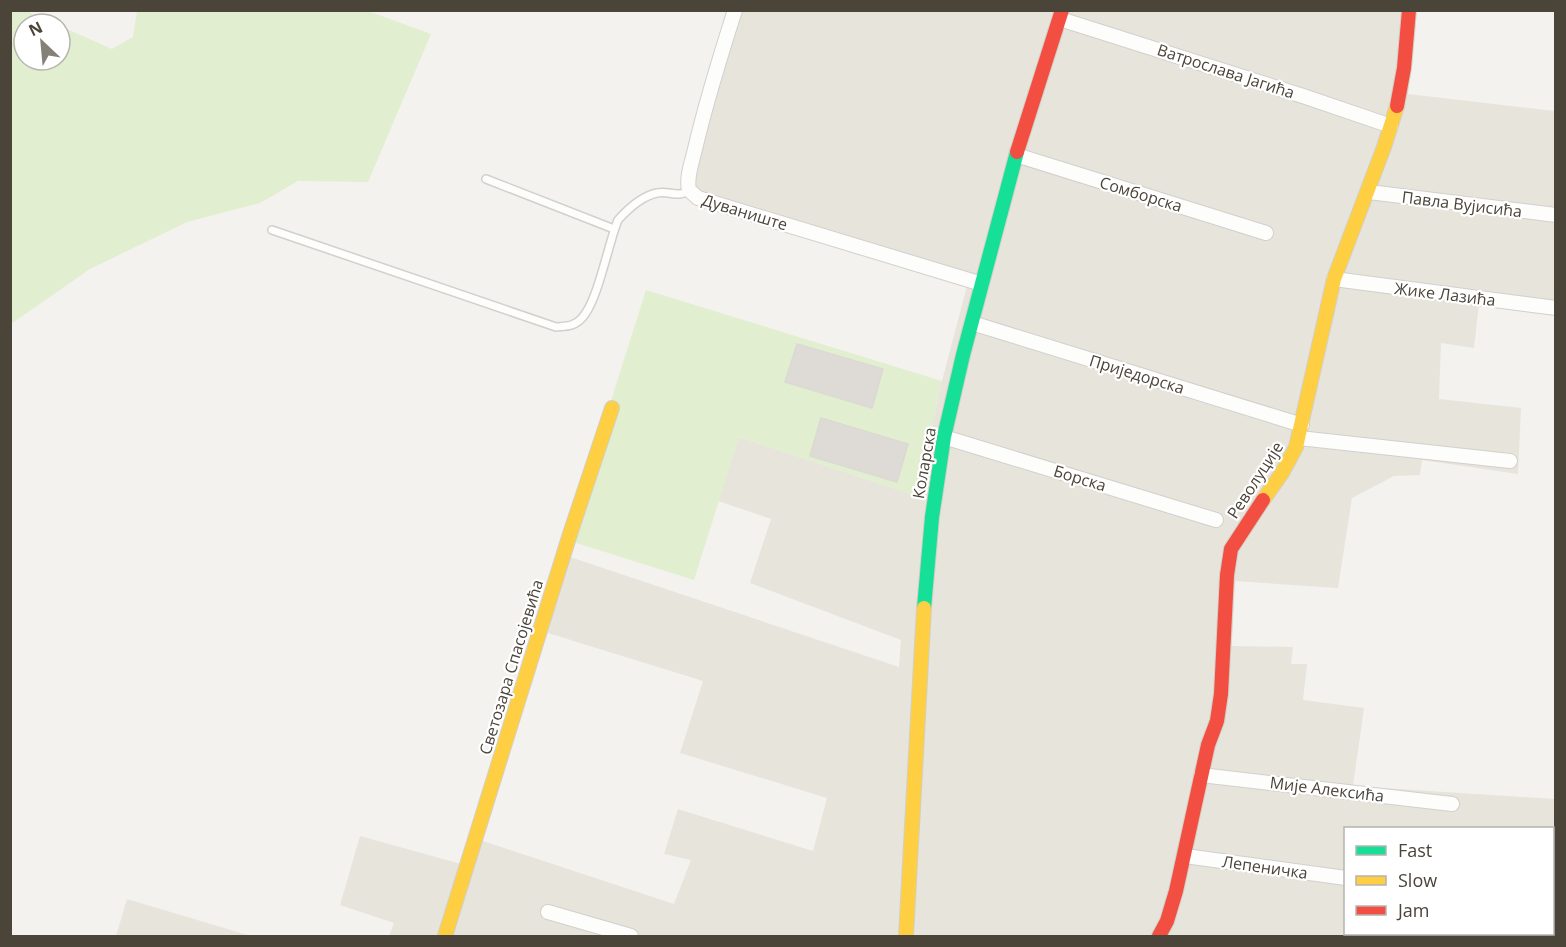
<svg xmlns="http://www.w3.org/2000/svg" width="1566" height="947" font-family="'Open Sans',sans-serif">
<rect width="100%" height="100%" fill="#f4f2ee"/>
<!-- residential -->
<g fill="#e7e4dc" fill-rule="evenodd">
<path d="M726 11H1414L1408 94 1555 111V314L1479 304 1474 348 1441 343 1439 399 1521 408 1518 474 1422 460 1420 475 1394 476 1352 498 1338 588 1235 581 1232 646 1293 647 1291 664H1307L1303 700 1364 708 1353 786 1555 799V936H389L394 923 340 905 360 836 472 867 477 839 674 904 691 860 664 854 678 809 813 851 827 798 680 753 703 681 548 633 567 556 899 667 901 640 750 583 771 519 718 501 739 437 917 496 942 381 967 286 682 196 692 133ZM1346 828H1552V934H1346Z"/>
<path d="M127 899 251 936H116Z"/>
</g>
<!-- green -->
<g fill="#e1eecf">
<path d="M11 10 26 11 56 24H24V60H60V26L112 49 133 37 137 11H368L431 34 368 182 298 181 260 203 187 222 90 269 11 324Z"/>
<path d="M646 290 942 381 917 496 739 437 694 580 567 540Z"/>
</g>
<!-- building -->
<g fill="#dedbd6" stroke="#dcd9d4" stroke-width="1.5">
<path d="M797 344 883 369 872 408 785 382Z"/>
<path d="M821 418 908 444 897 482 810 456Z"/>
</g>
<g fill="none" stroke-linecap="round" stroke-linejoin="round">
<!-- lane casing -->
<g stroke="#d2d0cb" stroke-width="10">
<g id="lane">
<path d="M486 179 614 229"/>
<path d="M272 230 556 327C566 326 574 327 582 318 598 301 608 244 618 220 627 210 642 196 657 193 669 190 678 199 689 190"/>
</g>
</g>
<!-- street casing -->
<g stroke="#d2d0cb" stroke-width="16">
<g id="street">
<path d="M735 10C720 57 706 102 695 149 692 162 686 177 689 190L698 198 982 284"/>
<path d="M1060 19 1303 96 1391 126"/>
<path d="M1016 155 1266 233"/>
<path d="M1369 192 1556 215"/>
<path d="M1334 279 1556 308"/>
<path d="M972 323 1302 425"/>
<path d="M944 437 1216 520"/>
<path d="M1299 438 1510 461"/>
<path d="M1201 775 1452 804"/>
<path d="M1185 856 1346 878"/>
<path d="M1552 907H1556"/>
<path d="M548 912 631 936"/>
</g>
</g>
<!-- fast casing -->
<g stroke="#d3cfc5" stroke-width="16">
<path id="fast" d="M924 608 932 517 944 437 963 355 1017 152"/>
</g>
<!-- slow casing -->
<g stroke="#d3cfc5" stroke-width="16">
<g id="slow">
<path d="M1263 500 1282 473 1296 447 1334 279 1384 147 1397 106"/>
<path d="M445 936 570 534 612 408"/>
<path d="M906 936 924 608"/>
</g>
</g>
<!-- jam casing -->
<g stroke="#d3cfc5" stroke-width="16">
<g id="jam">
<path d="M1397 106 1404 68 1409 10"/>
<path d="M1017 152 1062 10"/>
<path d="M1159 936 1167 921 1176 891 1208 745 1217 721 1221 694 1227 575 1231 549 1263 500"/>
</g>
</g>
<!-- lane -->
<use href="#lane" stroke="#fdfdfc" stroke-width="7"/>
<!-- street -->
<use href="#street" stroke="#fdfdfc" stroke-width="14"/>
<!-- fast -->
<use href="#fast" stroke="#16e098" stroke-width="14"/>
<!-- slow -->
<use href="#slow" stroke="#ffcf43" stroke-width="14"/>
<!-- jam -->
<use href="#jam" stroke="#f24e42" stroke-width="14"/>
</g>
<g text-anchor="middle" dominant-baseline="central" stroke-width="4.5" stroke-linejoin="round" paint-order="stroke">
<!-- street labels -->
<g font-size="16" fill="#4b4439" stroke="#fff">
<text transform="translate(1226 71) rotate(18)">Ватрослава Јагића</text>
<text transform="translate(1141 194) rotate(17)">Сомборска</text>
<text transform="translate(1462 204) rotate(7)">Павла Вујисића</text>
<text transform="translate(745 212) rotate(17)">Дуваниште</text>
<text transform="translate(1445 294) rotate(7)">Жике Лазића</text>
<text transform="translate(1137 374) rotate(17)">Приједорска</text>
<text transform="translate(924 463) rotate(-80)">Коларска</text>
<text transform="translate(1080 478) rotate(17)">Борска</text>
<text transform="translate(1255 480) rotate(-57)">Револуције</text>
<text transform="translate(511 667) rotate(-73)">Светозара Спасојевића</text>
<text transform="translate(1327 789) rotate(7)">Мије Алексића</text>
<text transform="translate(1265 867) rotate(8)">Лепеничка</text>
</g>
</g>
<!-- border -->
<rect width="1566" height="947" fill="none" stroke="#4b4439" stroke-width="24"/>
<!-- legend -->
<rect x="1344" y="827" width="210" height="108" fill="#ffffff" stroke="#b7b4b0" stroke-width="1.5"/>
<rect x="1356" y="846" width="30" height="9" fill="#16e098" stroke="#b7b4b0" stroke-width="1.5"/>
<text x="1398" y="857" font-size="18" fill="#4b4439">Fast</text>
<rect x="1356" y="876" width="30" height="9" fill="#ffcf43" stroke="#b7b4b0" stroke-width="1.5"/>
<text x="1398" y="887" font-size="18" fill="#4b4439">Slow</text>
<rect x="1356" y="906" width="30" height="9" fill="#f24e42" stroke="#b7b4b0" stroke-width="1.5"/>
<text x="1398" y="917" font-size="18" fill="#4b4439">Jam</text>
<!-- north arrow -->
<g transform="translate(42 42) rotate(334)"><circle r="28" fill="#ffffff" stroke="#b7b4b0" stroke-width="1.5"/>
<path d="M0-4.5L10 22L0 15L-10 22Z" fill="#868178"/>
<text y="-9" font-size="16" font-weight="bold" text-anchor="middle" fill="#4b4439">N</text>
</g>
</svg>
